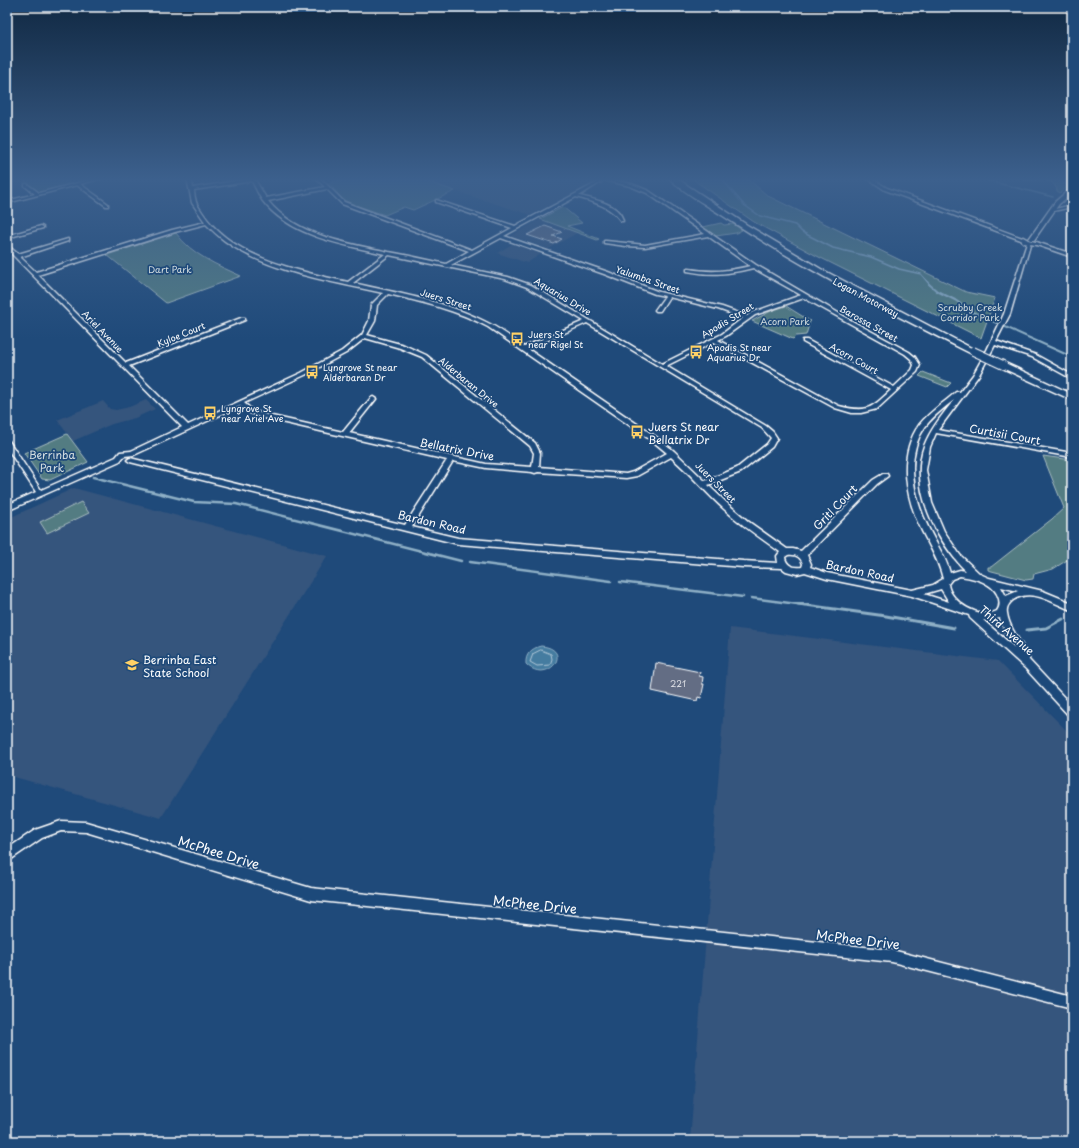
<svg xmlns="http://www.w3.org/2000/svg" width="1079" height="1148" font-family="'Playpen Sans',sans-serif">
<rect width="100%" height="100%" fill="#1f4a7a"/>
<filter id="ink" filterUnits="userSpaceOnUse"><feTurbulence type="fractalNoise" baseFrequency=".025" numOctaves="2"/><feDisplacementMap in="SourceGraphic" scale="8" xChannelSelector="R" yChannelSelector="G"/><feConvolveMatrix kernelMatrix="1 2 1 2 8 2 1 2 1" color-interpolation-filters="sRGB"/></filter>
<g filter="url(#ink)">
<!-- built -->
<g fill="#34547d">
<path d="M432 178H558L559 180H575L591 184 531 215 420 180Z"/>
<path d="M540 219 563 227 577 233 549 249 511 236Z"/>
<path d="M512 244 541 254 527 263 497 253Z"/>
<path d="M146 400 155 409 135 418 112 424 73 441 57 420 103 401 110 409 116 410 129 407Z"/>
<path d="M74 488 327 556 161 818 7 775V519Z"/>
<path d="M730 628 998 661 1072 736V1141H690Z"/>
</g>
<!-- green -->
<g fill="#537b82" stroke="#a9bdc0">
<path d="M27 178H62L70 184 39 192 23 179Z"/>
<path d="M351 178H417L455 191 413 210 404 207 385 215 352 204 342 199 329 183Z"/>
<path d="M691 178H747L768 196 966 292 995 298 981 338 815 255 754 222Z"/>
<path d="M1021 178H1053L1065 184 1069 183V181L1063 179 1072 178V183L1060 193 1057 191C1054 176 1036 180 1025 181Z"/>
<path d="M563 207 582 223 567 226 599 239 597 240 540 219Z"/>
<path d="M721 223 724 225 733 224 742 230 736 233 716 236 703 227Z"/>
<path d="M176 233C192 255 217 265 241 276L166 303 107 255Z"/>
<path d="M786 306 810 321 806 335 796 336 793 339 752 321 771 311Z"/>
<path d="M923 372 951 383 947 387 919 376Z"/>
<path d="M67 434 88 462 50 480 42 479 24 453Z"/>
<path d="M1043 456 1072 460V557L1053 569 1034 574 1033 579 1026 580 988 570V567H991L1052 519 1064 508Z"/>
<path d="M81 502 89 513 47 533 40 522Z"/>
</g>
<!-- water -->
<path fill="#447ba0" stroke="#8fb0c6" d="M541 646C575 649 548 686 526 664 525 654 532 648 541 646Z"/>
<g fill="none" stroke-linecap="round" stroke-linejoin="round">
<!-- shore -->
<path stroke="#b4cad9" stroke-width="1" d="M541 650 551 654 552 659 550 665 537 666 530 662 533 654Z"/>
<!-- stream-far3 -->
<g stroke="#8fb0c6" stroke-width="1.5">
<path d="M721 178 744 205 760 216 795 225 802 232 833 248 871 257 899 269 921 274 930 285"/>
<path d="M978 178 1053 197"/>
</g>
<!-- stream-far2 -->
<path stroke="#8fb0c6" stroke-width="2" d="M929 284 937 291 955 300 972 312 1072 357"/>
<!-- stream-far1 -->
<g stroke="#8fb0c6" stroke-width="2.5">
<path d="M93 477 194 502 236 504 461 561"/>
<path d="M470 562 611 581"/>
<path d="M620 582 743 597"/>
<path d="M751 598 805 605"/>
</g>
<!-- stream -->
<g stroke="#8fb0c6" stroke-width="3">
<path d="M798 604 886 616 954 628"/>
<path d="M1027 630 1046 628 1063 619"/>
</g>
</g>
<!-- building -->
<g fill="#646d84" stroke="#fff">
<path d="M545 226 562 232 553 236 562 239 554 244 527 235Z"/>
<path d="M656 663 700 672 699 676 703 677 702 684H704L701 698 698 697 697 701 652 691Z"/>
</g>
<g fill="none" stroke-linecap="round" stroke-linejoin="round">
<!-- minor casing -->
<g stroke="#fff" stroke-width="3">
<g id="minor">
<path d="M97 178H103L80 184 108 204V206H106L77 185 7 203V201L35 194 25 186V184H27L39 193Z"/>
<path d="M187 178H191L193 188 254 178 266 198 325 187 316 178H320L344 202 472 250 512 228 436 202V200L515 226 596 183 603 178 632 184 649 191 756 265 852 321 909 352 915 357 920 365 917 372 877 409 861 413H852L835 408 714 342 666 366 766 426 773 432 777 438 772 447 741 472 708 485 729 505 749 522 787 549H793L801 551 873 480 883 474H887L888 476 877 484 807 555 811 564 810 567 827 573 912 590 933 585 943 579C939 561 930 547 922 531 906 499 897 456 919 425 929 412 944 403 956 392H960L973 375 987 350 1004 314 1027 243 1031 242 1010 314 996 341 1036 355 1072 375V379L1032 357 995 345 979 375 938 430 1072 453V457L936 433 930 447 926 470 932 503 944 531 960 555 980 574 989 578 1043 591 1072 603V610C1053 604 1033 587 1013 600 1009 603 1006 608 1007 613 1009 629 1023 644 1029 658V660L1072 706V717L1069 716 1026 669 970 618 969 615 912 596 827 579 805 572 797 574 786 571 782 568 743 567 458 544 130 462 127 460 130 458 405 525 447 460 259 417 248 412 240 406 134 455 124 456 120 461 7 511V505L36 492 7 448V441H9L41 490 116 457 120 452 131 451 182 427 7 249V245L18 254 68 239V241L20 257 36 272 172 230 205 222 192 203ZM604 180 630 186 647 193 705 234 645 245 606 241H604V243L626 246 645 247 708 236 750 266C728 271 712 273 689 269H687V271C712 276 729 274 753 268L801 295 751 313 747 316 722 307 659 292 608 272 504 236 576 197C593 202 609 205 621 221H623C620 204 593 199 579 196ZM252 181C255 187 259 195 262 200 289 236 343 245 385 254L348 282C299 271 231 258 202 212 200 209 197 205 196 202 195 198 194 194 194 190ZM327 189 342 204 469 251 446 264C427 260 408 255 389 252 347 243 296 236 268 201ZM206 224C212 230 218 236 225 241 269 273 332 281 383 293L371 305 369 321 362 335 342 351 301 373 188 425 129 366 245 320V318H241L126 363 38 275 175 232ZM501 238 604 274 655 294 665 296 655 310 656 311H660L669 297 718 309 743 318 722 334 662 364 531 285 508 277 451 265ZM389 255 505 279 527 287 584 321 524 347C512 338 499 328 486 322 446 301 396 293 353 283ZM388 294C422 302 457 310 488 327L655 443 667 453 633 472 626 474 539 467 540 453 535 443 426 355 404 345 367 335 375 321 377 305ZM804 298 905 354 911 359 914 365 912 370 894 387 807 340H803V342L891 390C871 409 867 413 839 406L718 340 726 336 755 315ZM587 323 762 428 771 438 767 444 737 468 705 481 674 451 659 439 528 349ZM365 338 400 348 422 357 530 446 534 453 532 467 486 464 349 433 376 399 373 397 371 398 343 432 263 414 252 410 244 403 305 375 346 353ZM954 400C943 414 931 428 924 446 909 487 937 542 966 571L960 570 950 573C946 557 936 544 929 529 914 499 904 457 925 427 933 416 944 408 954 400ZM671 457C690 473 705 492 724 509 741 525 761 538 780 552L777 556 778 563 743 561 458 538 412 527 453 461 486 468 532 472 535 473 538 472 626 478 637 476ZM788 555C795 554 801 557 803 564L802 567C794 568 786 566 785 557ZM960 576C975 578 995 583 999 599 1000 604 1000 607 997 611 980 620 950 602 948 584L952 579ZM1001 587 1018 591 1006 596ZM941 589 949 602 924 594ZM1000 618 1004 629 1015 648 983 620 988 621Z"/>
<path d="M867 178H871L887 188 1025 239 1021 240 885 190Z"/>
<path d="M1072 205V207L1053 211 1051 210Z"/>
<path d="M41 226 43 227V228L7 238V236Z"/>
<path d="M1036 242 1072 254V257L1034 244V243Z"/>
<path d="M61 821 86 822 311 888 892 950 1072 996V1008L892 962 311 900 86 832 61 831 42 838 7 862V849L35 830Z"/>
</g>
</g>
<!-- major casing -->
<g stroke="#fff" stroke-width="3">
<g id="major">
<path d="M1070 189H1072V193L1059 204 1034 240H1030L1029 239 1055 202Z"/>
<path d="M1023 237 1028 240 1039 243 1036 245 1024 243 1020 239Z"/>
</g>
</g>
<!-- highway casing -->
<g stroke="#fff" stroke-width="3">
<g id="highway">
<path d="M669 178H676L747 225 821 269 977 351 973 354 970 353C889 312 808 271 731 221 713 209 684 193 669 178Z"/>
<path d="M1003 362 1072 394V400L1000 367 999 365Z"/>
</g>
</g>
<!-- minor -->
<use href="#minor" fill="#1f4a7a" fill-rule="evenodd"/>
<!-- major -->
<use href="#major" fill="#1f4a7a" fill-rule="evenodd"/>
<!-- highway -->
<use href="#highway" fill="#1f4a7a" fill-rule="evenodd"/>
<!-- highway-bridge casing -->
<g stroke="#fff" stroke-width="10" stroke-linecap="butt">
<path id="highway-bridge" d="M973 351 1003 365"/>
</g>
<!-- highway-bridge -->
<use href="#highway-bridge" stroke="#1f4a7a" stroke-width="8"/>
</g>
</g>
<!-- sky -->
<linearGradient id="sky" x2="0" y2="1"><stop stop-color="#112943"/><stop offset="0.53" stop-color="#3c608d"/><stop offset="1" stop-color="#3c608d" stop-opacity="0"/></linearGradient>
<rect width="1079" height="339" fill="url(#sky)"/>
<!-- icons -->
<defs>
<g id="bus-bare" transform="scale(1.08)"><path d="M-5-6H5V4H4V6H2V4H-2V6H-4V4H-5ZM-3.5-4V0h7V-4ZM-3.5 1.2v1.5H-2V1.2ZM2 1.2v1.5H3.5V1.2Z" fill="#ffd166" stroke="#1f4a7a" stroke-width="2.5" paint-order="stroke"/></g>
<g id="school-bare" transform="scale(1.08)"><path d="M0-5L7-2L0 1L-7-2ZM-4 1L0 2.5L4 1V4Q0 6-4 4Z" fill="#ffd166" stroke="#1f4a7a" stroke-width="2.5" paint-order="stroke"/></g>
</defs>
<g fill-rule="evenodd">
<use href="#bus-bare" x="517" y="339"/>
<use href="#bus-bare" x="696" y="352"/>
<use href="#bus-bare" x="312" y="372"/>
<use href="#bus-bare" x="210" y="413"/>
<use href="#bus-bare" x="637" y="432"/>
<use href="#school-bare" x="132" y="665"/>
</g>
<g text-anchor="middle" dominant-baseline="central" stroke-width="3.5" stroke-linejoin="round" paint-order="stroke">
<!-- far-park labels -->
<g font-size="9" fill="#d4dee0" stroke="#1f4a7a">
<text x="170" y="269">Dart Park</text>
<text x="970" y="307">Scrubby Creek<tspan x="970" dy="10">Corridor Park</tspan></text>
<text x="785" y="321">Acorn Park</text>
</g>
<!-- far-street labels -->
<g font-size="9" fill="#fff" stroke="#1f4a7a">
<text transform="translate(648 279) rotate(19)">Yalumba Street</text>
<text transform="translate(563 296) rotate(31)">Aquarius Drive</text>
<text transform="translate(866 297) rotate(28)">Logan Motorway</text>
<text transform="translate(446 299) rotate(17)">Juers Street</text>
<text transform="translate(727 320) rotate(-31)">Apodis Street</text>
<text transform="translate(869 323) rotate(29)">Barossa Street</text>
<text transform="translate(103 331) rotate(46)">Ariel Avenue</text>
<text transform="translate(181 334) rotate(-22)">Kyloe Court</text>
<text transform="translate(854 358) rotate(29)">Acorn Court</text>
<text transform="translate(469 382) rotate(39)">Alderbaran Drive</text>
<text transform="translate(716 482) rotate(45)">Juers Street</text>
</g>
<!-- far-poi labels -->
<g font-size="9" fill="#fff" stroke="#1f4a7a" text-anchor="start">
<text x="528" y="334">Juers St<tspan x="528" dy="10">near Rigel St</tspan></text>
<text x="707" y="347">Apodis St near<tspan x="707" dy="10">Aquarius Dr</tspan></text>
<text x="323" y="367">Lyngrove St near<tspan x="323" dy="10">Alderbaran Dr</tspan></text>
<text x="221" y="408">Lyngrove St<tspan x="221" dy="10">near Ariel Ave</tspan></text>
</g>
<!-- number labels -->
<g font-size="9" fill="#d8dae0">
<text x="678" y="683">221</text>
</g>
<!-- poi labels -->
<g font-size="11" fill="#fff" stroke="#1f4a7a" text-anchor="start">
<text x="648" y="426">Juers St near<tspan x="648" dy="13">Bellatrix Dr</tspan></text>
<text x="143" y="659">Berrinba East<tspan x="143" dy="13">State School</tspan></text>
</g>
<!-- street labels -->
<g font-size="11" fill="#fff" stroke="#1f4a7a">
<text transform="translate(1005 434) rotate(10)">Curtisii Court</text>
<text transform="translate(457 449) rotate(11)">Bellatrix Drive</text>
<text transform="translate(835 507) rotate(-46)">Gritl Court</text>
<text transform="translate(432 522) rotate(13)">Bardon Road</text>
<text transform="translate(860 571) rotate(12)">Bardon Road</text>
<text transform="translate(1007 630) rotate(41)">Third Avenue</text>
</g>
<!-- park labels -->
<g font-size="11" fill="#d4dee0" stroke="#1f4a7a">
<text x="52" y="454">Berrinba<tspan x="52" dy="13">Park</tspan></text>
</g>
<!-- near-street labels -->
<g font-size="13" fill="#fff" stroke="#1f4a7a">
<text transform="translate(219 852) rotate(17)">McPhee Drive</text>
<text transform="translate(535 904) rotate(6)">McPhee Drive</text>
<text transform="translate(858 939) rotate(7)">McPhee Drive</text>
</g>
</g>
<!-- margin -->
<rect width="1079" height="1148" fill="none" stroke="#1f4a7a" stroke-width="24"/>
<rect x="12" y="12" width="1055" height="1124" fill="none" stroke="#fff" stroke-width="1.5" filter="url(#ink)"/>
</svg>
